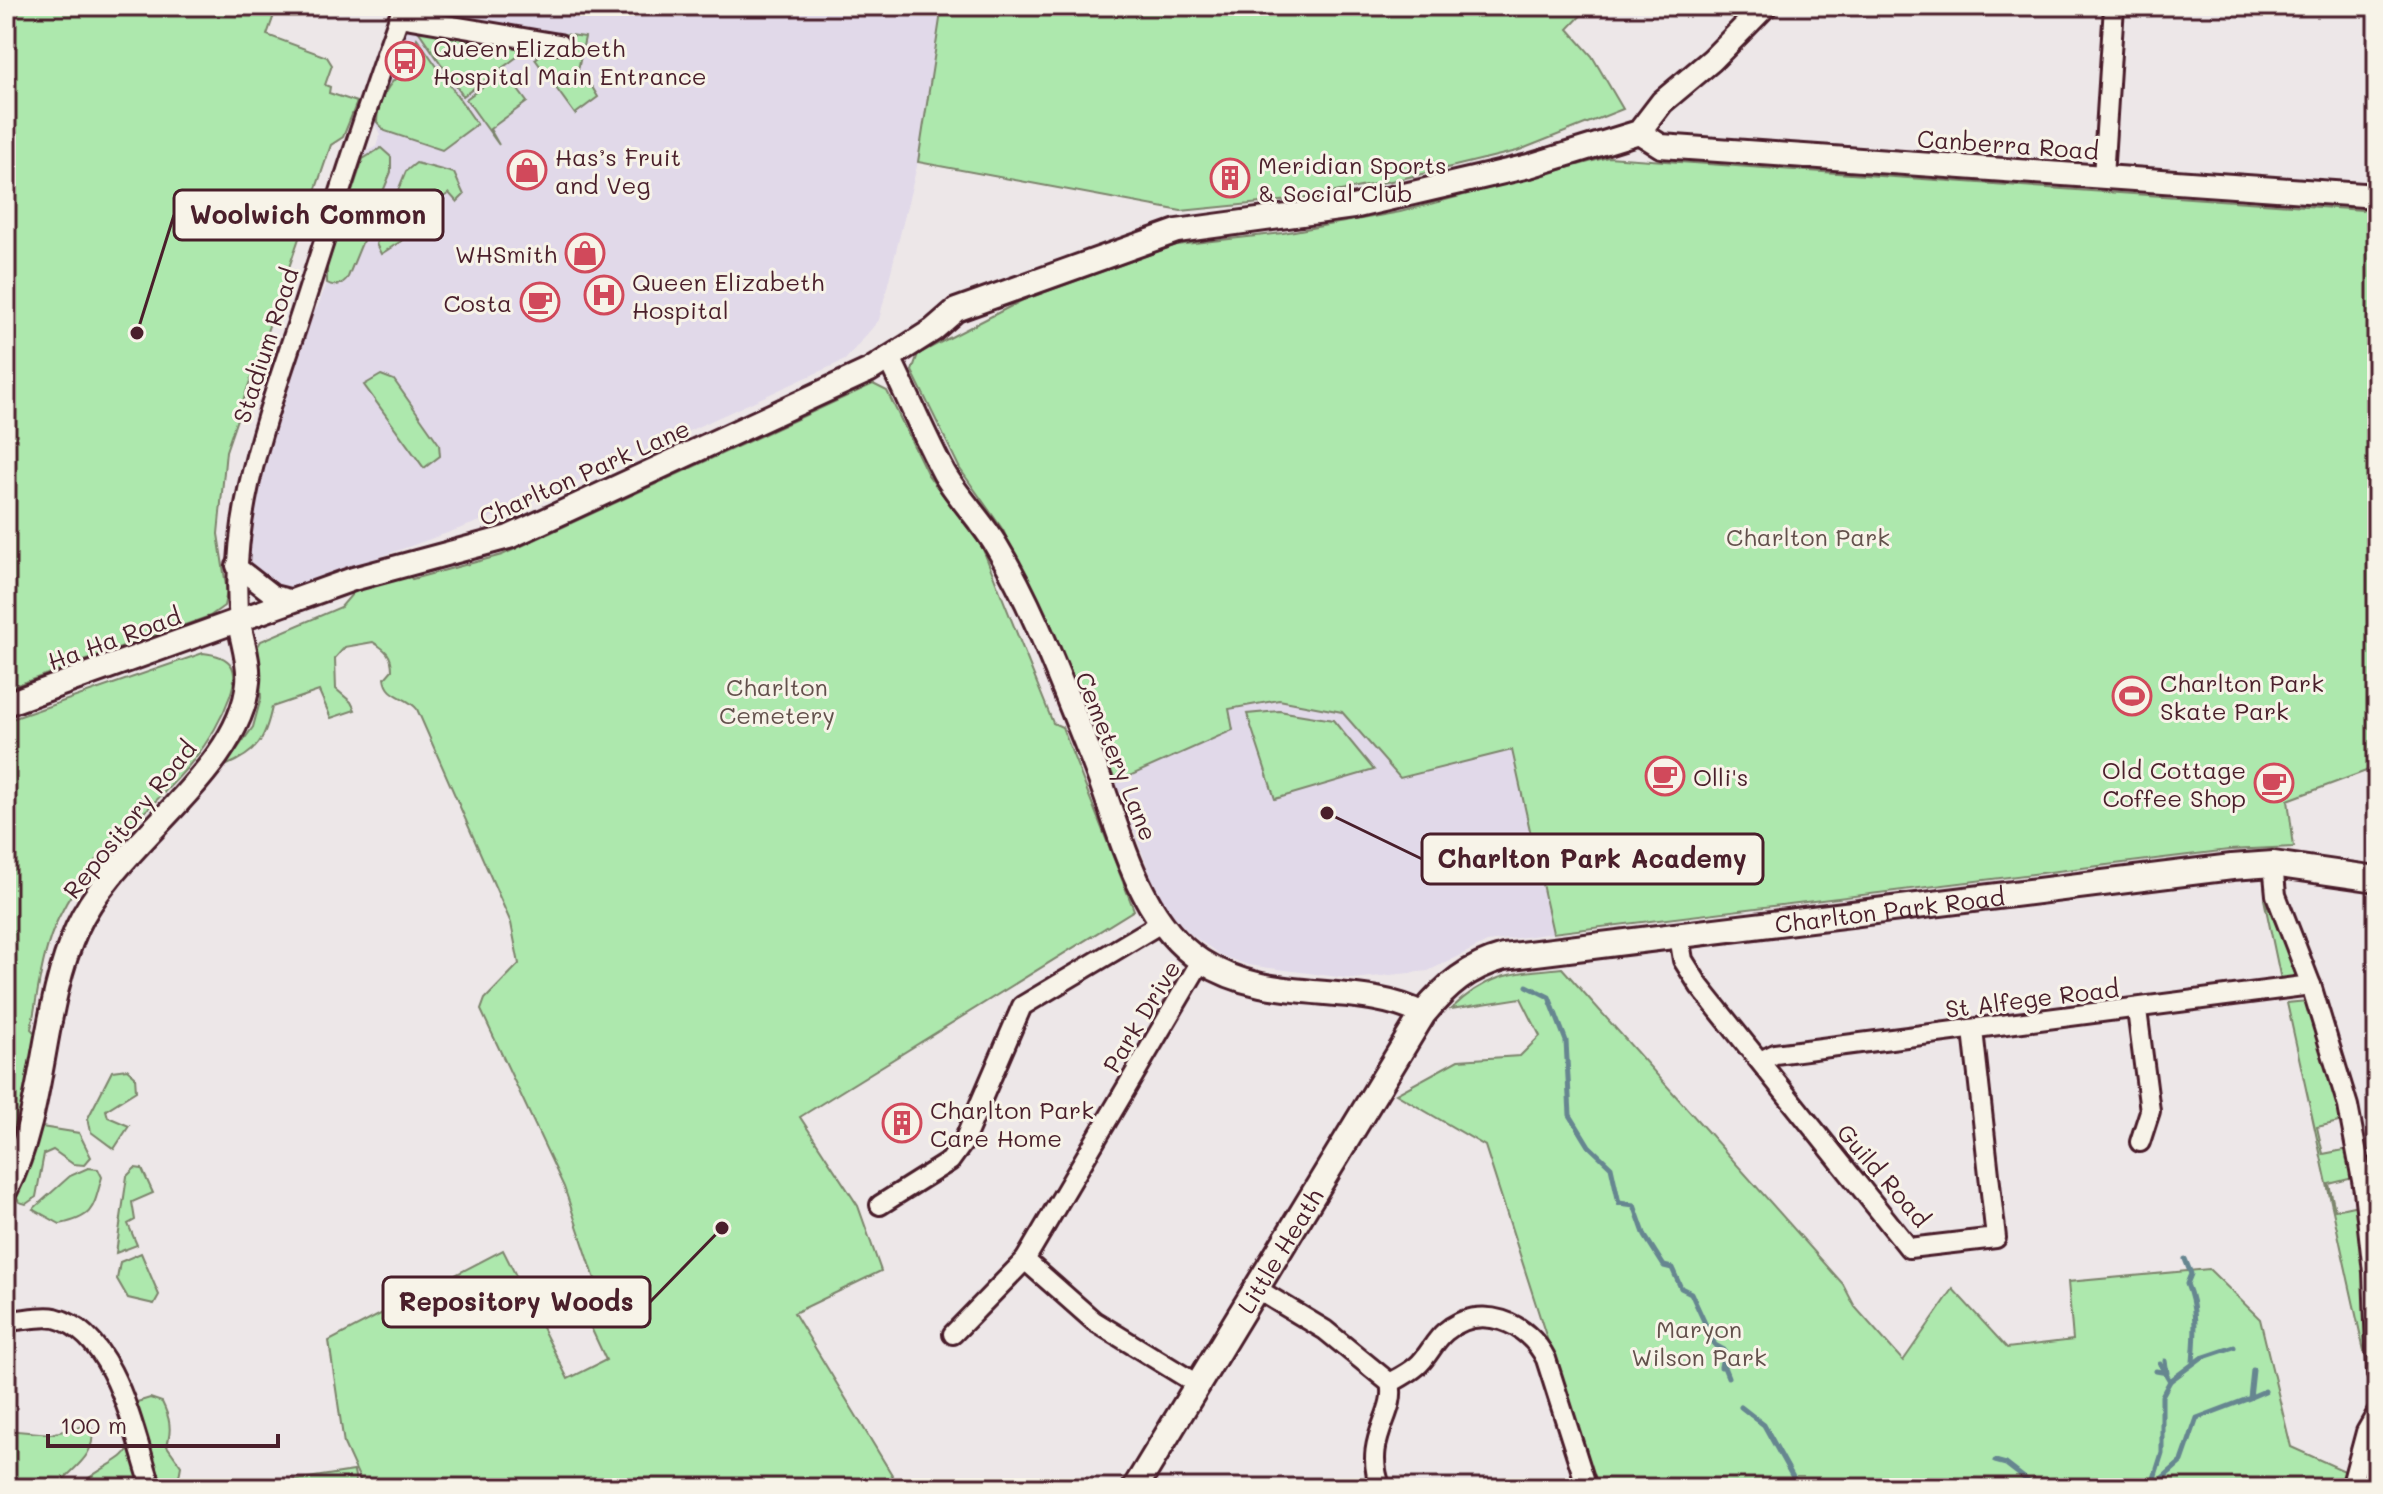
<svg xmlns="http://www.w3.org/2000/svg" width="2383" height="1494" font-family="Mali,sans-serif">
<rect width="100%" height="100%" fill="#ede7e8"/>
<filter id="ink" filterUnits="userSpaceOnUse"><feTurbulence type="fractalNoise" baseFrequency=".0125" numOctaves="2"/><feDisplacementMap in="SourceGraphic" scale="16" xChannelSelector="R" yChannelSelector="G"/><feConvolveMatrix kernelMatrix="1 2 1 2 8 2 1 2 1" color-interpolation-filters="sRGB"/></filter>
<g filter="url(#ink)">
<!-- built -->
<g fill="#e1d9e9">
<path d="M410 6H942L918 162 879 320 845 360 525 505 296 587 281 588 253 569 246 551 263 453 308 314 317 308 327 283 322 276 361 153 376 147 380 134 372 119 403 46Z"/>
<path d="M1279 700 1342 712 1400 778 1512 750 1553 933 1487 942 1428 971 1353 979 1248 965 1222 956 1193 936 1172 917 1156 890 1116 782 1233 730 1228 709Z"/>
</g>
<!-- green -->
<g fill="#ade8ad" stroke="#7c846c" stroke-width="2">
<path d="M6 6H265L263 11 274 15 267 35 327 57 332 65 325 85 330 87 329 93 357 102 343 137 331 145 226 451 218 534 227 592 224 606 210 616 6 689Z"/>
<path d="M942 6H1590L1568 29 1592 56 1623 109 1517 151 1401 179 1300 199 1181 211 918 162Z"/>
<path d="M415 26 562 47 563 34 585 37 575 84 592 87 598 97 575 114 535 59 538 57 531 47 463 96Z"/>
<path d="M417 38 477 124 442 150 385 131 377 122C377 105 388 80 403 74Z"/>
<path d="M504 71 527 102 490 129 499 145 466 99Z"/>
<path d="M381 148 391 157V172L348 277C343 284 335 288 327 283V266L363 159Z"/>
<path d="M1608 157 2377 211V767L2288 800 2294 847 2229 850 1553 933 1512 750 1400 778 1342 712 1279 700 1229 709 1233 730 1116 782 1003 530 960 469 912 371 918 354 1023 300 1176 245 1283 233 1400 212Z"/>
<path d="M416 163 454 173 464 195 457 202 449 193 403 227 409 236 381 254 376 244 406 171Z"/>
<path d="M381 375 394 380 439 444 440 456 424 468 364 385Z"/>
<path d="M873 384 887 391 928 475 982 547 1053 723 1062 727 1134 910 800 1117 858 1206 881 1271 794 1313 900 1488H364L344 1444 329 1341 503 1250 568 1379 606 1360 580 1304 599 1291 564 1187 481 1010 485 999 519 964 511 923 417 709C406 695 387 698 385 678L392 670C392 655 386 650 373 642L345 647 335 658 336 689 351 702 355 710 331 718 319 691 272 707C265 740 257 753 225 766L253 727 261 698 258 646 261 641 341 607 358 587 407 572 412 579 502 555Z"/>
<path d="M203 653C232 656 240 668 230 696 205 767 144 807 96 861 83 876 68 898 59 917 42 950 38 993 31 1029L37 1035 34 1094 20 1109 6 1155V721Z"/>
<path d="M1279 711 1333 720 1374 770 1275 799 1247 714Z"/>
<path d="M2264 899 2295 965V977L2281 980Z"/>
<path d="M1562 968 1843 1284 1855 1307 1903 1361 1953 1289 2007 1348 2073 1340 2068 1282 2209 1269 2260 1319 2291 1447 2347 1472 2342 1488H1595L1485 1146 1396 1094 1458 1060 1520 1056 1540 1036 1521 998 1451 1009C1488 973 1513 973 1562 968Z"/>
<path d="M2307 1001 2343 1121 2317 1127 2323 1154 2349 1149 2353 1178 2329 1184 2335 1210 2358 1205 2369 1350 2364 1351 2287 1003Z"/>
<path d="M127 1069 135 1076 136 1091 106 1110 108 1117 129 1126 114 1149 91 1132 88 1118 112 1071Z"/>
<path d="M29 1125 79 1133 91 1157 84 1165 73 1164 53 1150 44 1154 36 1197 26 1204 19 1202 13 1191Z"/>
<path d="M88 1168 98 1169 102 1177C93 1209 94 1217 60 1224L33 1209 70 1176Z"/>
<path d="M135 1168 142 1169 153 1193 132 1202 135 1220 128 1224 137 1245 116 1253 127 1176Z"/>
<path d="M141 1253 159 1295 154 1304 128 1298 117 1279 120 1262Z"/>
<path d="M150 1398 162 1402C170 1418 172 1429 167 1446L181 1466 177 1488H85V1481C120 1453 143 1462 124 1406Z"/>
<path d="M84 1426 92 1429C97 1457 70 1469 56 1488H6V1430L51 1434Z"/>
<path d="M354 1471 357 1488H263L262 1485Z"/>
</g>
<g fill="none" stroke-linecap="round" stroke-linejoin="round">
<!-- stream -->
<g stroke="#668690" stroke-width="5">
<path d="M1527 986 1549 997 1566 1041 1570 1115 1589 1146 1611 1167 1619 1203 1634 1205 1645 1236 1664 1266 1672 1268 1681 1288 1691 1293 1715 1345 1724 1350 1721 1367H1724L1728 1377"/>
<path d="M2185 1259 2191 1274 2187 1284C2198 1310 2195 1336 2193 1362"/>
<path d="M2160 1364 2170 1381"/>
<path d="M2156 1371 2167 1373 2165 1361"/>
<path d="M2251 1397 2265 1391"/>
<path d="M1741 1407 1764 1425 1799 1488"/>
<path d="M1995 1461 2006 1464 2037 1488"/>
<path d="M2151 1488 2162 1453V1396L2170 1381 2201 1358 2234 1347"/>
<path d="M2151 1488 2182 1461 2197 1418 2250 1398 2253 1370"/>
</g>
<!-- minor casing -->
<g stroke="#4a1f2b" stroke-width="24">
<g id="minor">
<path d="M1737 6 1752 20"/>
<path d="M399 17 559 44"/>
<path d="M2103 177 2114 6"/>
<path d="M236 566 273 595 297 601"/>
<path d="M239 622C228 512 270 410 303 307 335 207 367 105 403 6"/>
<path d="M2273 864 2276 895 2311 985 2348 1106 2364 1191 2373 1272 2377 1374"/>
<path d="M1679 936 1683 960 1700 987 1909 1248 1996 1238 1973 1030"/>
<path d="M2137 1010 2150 1111 2140 1142"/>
<path d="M1760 1061 1775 1054 2311 985"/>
<path d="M880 1205 950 1161 963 1143 1022 1006 1161 923"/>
<path d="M1025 1260 1094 1321 1200 1386"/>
<path d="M1257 1289 1325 1330 1390 1383C1398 1414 1361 1439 1381 1488"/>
<path d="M6 1321C20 1321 42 1315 55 1318 117 1334 134 1436 152 1488"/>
<path d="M953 1334 1025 1260 1201 961"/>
<path d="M1390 1383C1399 1378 1409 1373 1417 1366 1428 1357 1434 1341 1445 1332 1480 1302 1528 1322 1546 1359L1587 1488"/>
<path d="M2351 1488 2366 1432 2377 1413"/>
</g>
</g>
<!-- tertiary casing -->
<g stroke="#4a1f2b" stroke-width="28">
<g id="tertiary">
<path d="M1639 132 1661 146 2377 196"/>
<path d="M889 358C908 396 924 436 944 473 959 499 982 521 997 547 1035 610 1061 683 1089 751 1119 821 1133 916 1201 961 1271 1007 1356 980 1423 1014"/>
<path d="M6 704 353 579 509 537 870 370 933 330 956 310 1177 231 1353 207 1529 166 1639 132 1662 102 1712 60 1765 6"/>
<path d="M6 1190C47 1108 40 1010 77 928 114 845 241 771 248 682 250 663 242 641 239 622"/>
</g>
</g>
<!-- secondary casing -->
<g stroke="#4a1f2b" stroke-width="30">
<g id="secondary">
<path id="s1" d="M1135 1488 1423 1014C1447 985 1468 967 1504 957L2232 867 2273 864 2377 879"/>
</g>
</g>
<!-- minor -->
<use href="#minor" stroke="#f7f3e8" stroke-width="18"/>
<!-- tertiary -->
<use href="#tertiary" stroke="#f7f3e8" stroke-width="22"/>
<!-- secondary -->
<use href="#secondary" stroke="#f7f3e8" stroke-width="24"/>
</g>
</g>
<!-- icons -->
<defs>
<g id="bus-ring" transform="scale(2)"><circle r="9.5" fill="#f7f3e8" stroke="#d1495b" stroke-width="1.5"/><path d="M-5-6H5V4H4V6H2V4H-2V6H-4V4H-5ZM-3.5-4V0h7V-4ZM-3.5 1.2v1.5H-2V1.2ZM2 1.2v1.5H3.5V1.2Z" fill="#d1495b"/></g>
<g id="shop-ring" transform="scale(2)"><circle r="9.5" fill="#f7f3e8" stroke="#d1495b" stroke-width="1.5"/><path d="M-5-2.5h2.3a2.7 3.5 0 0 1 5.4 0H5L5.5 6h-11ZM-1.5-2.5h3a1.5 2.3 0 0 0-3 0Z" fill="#d1495b"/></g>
<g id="building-ring" transform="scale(2)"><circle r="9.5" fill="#f7f3e8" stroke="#d1495b" stroke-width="1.5"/><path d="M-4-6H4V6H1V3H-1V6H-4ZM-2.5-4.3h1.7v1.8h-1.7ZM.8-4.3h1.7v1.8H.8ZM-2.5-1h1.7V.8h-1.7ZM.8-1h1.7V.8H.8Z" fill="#d1495b"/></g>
<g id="hospital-ring" transform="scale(2)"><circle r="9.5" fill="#f7f3e8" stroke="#d1495b" stroke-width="1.5"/><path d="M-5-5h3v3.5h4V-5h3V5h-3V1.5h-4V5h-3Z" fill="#d1495b"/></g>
<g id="cafe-ring" transform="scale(2)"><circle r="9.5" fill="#f7f3e8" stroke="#d1495b" stroke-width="1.5"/><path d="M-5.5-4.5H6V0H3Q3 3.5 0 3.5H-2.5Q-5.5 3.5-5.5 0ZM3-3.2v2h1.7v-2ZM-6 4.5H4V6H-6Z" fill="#d1495b"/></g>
<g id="stadium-ring" transform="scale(2)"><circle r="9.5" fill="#f7f3e8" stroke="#d1495b" stroke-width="1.5"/><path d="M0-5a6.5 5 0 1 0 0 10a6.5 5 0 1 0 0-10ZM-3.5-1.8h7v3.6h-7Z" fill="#d1495b"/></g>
</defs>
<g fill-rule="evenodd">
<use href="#bus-ring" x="405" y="61"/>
<use href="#shop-ring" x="527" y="170"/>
<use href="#building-ring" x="1230" y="178"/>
<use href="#shop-ring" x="585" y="253"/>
<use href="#hospital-ring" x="604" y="295"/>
<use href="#cafe-ring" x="540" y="302"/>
<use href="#stadium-ring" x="2132" y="696"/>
<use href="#cafe-ring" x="1665" y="776"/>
<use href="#cafe-ring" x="2274" y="783"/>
<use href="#building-ring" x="902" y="1123"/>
</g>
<g text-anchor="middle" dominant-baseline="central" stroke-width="6" stroke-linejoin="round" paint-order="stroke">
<!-- poi labels -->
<g font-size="24" fill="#4a1f2b" stroke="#f7f3e8" text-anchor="start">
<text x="433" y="47">Queen Elizabeth<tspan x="433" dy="28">Hospital Main Entrance</tspan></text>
<text x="555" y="156">Has’s Fruit<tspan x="555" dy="28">and Veg</tspan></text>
<text x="1258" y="164">Meridian Sports<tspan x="1258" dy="28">&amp; Social Club</tspan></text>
<text x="557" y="253" text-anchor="end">WHSmith</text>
<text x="632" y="281">Queen Elizabeth<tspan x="632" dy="28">Hospital</tspan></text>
<text x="512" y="302" text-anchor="end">Costa</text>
<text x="2160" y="682">Charlton Park<tspan x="2160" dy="28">Skate Park</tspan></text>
<text x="2246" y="769" text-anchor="end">Old Cottage<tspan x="2246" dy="28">Coffee Shop</tspan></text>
<text x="1693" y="776">Olli's</text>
<text x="930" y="1109">Charlton Park<tspan x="930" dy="28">Care Home</tspan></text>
</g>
<!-- street labels -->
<g font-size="24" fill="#4a1f2b" stroke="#f7f3e8">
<text transform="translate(2008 144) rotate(4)">Canberra Road</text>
<text transform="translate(265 345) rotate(-72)">Stadium Road</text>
<text transform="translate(584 472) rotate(-24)">Charlton Park Lane</text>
<text transform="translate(114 638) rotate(-20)">Ha Ha Road</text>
<text transform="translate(1117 756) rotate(68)">Cemetery Lane</text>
<text transform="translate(129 819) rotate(-51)">Repository Road</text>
<text stroke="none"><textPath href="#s1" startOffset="1044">Charlton Park Road</textPath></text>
<text transform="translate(2032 998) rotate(-7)">St Alfege Road</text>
<text transform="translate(1141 1016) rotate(-59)">Park Drive</text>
<text transform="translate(1884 1175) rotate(49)">Guild Road</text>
<text stroke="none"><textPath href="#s1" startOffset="278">Little Heath</textPath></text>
</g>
<!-- park labels -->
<g font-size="24" fill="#63514c" stroke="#f7f3e8">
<text x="1808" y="536">Charlton Park</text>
<text x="777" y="686">Charlton<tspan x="777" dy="28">Cemetery</tspan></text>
<text x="1699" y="1328">Maryon<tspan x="1699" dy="28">Wilson Park</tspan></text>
</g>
</g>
<!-- callouts -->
<path fill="none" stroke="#4a1f2b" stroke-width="3" d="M137 333L174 215M1327 813L1422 859M722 1228L650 1302"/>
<g fill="#4a1f2b" stroke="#f7f3e8" stroke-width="3">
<circle cx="137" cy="333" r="8"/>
<circle cx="1327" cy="813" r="8"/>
<circle cx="722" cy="1228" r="8"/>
</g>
<g fill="#f7f3e8" stroke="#4a1f2b" stroke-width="3">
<rect x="174" y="190" width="269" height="50" rx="8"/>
<rect x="1422" y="834" width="341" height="50" rx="8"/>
<rect x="383" y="1277" width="267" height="50" rx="8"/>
</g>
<g font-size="26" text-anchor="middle" font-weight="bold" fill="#4a1f2b">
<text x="308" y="224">Woolwich Common</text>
<text x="1592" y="868">Charlton Park Academy</text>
<text x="516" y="1311">Repository Woods</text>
</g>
<!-- margin -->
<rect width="2383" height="1494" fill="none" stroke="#f7f3e8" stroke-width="32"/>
<rect x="16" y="16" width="2351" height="1462" fill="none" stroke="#4a1f2b" stroke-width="3" filter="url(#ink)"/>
<!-- scale -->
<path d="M48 1434v12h230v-12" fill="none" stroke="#4a1f2b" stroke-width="4"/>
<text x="60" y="1434" font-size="24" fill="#4a1f2b" stroke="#f7f3e8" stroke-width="6" paint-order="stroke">100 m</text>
</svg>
